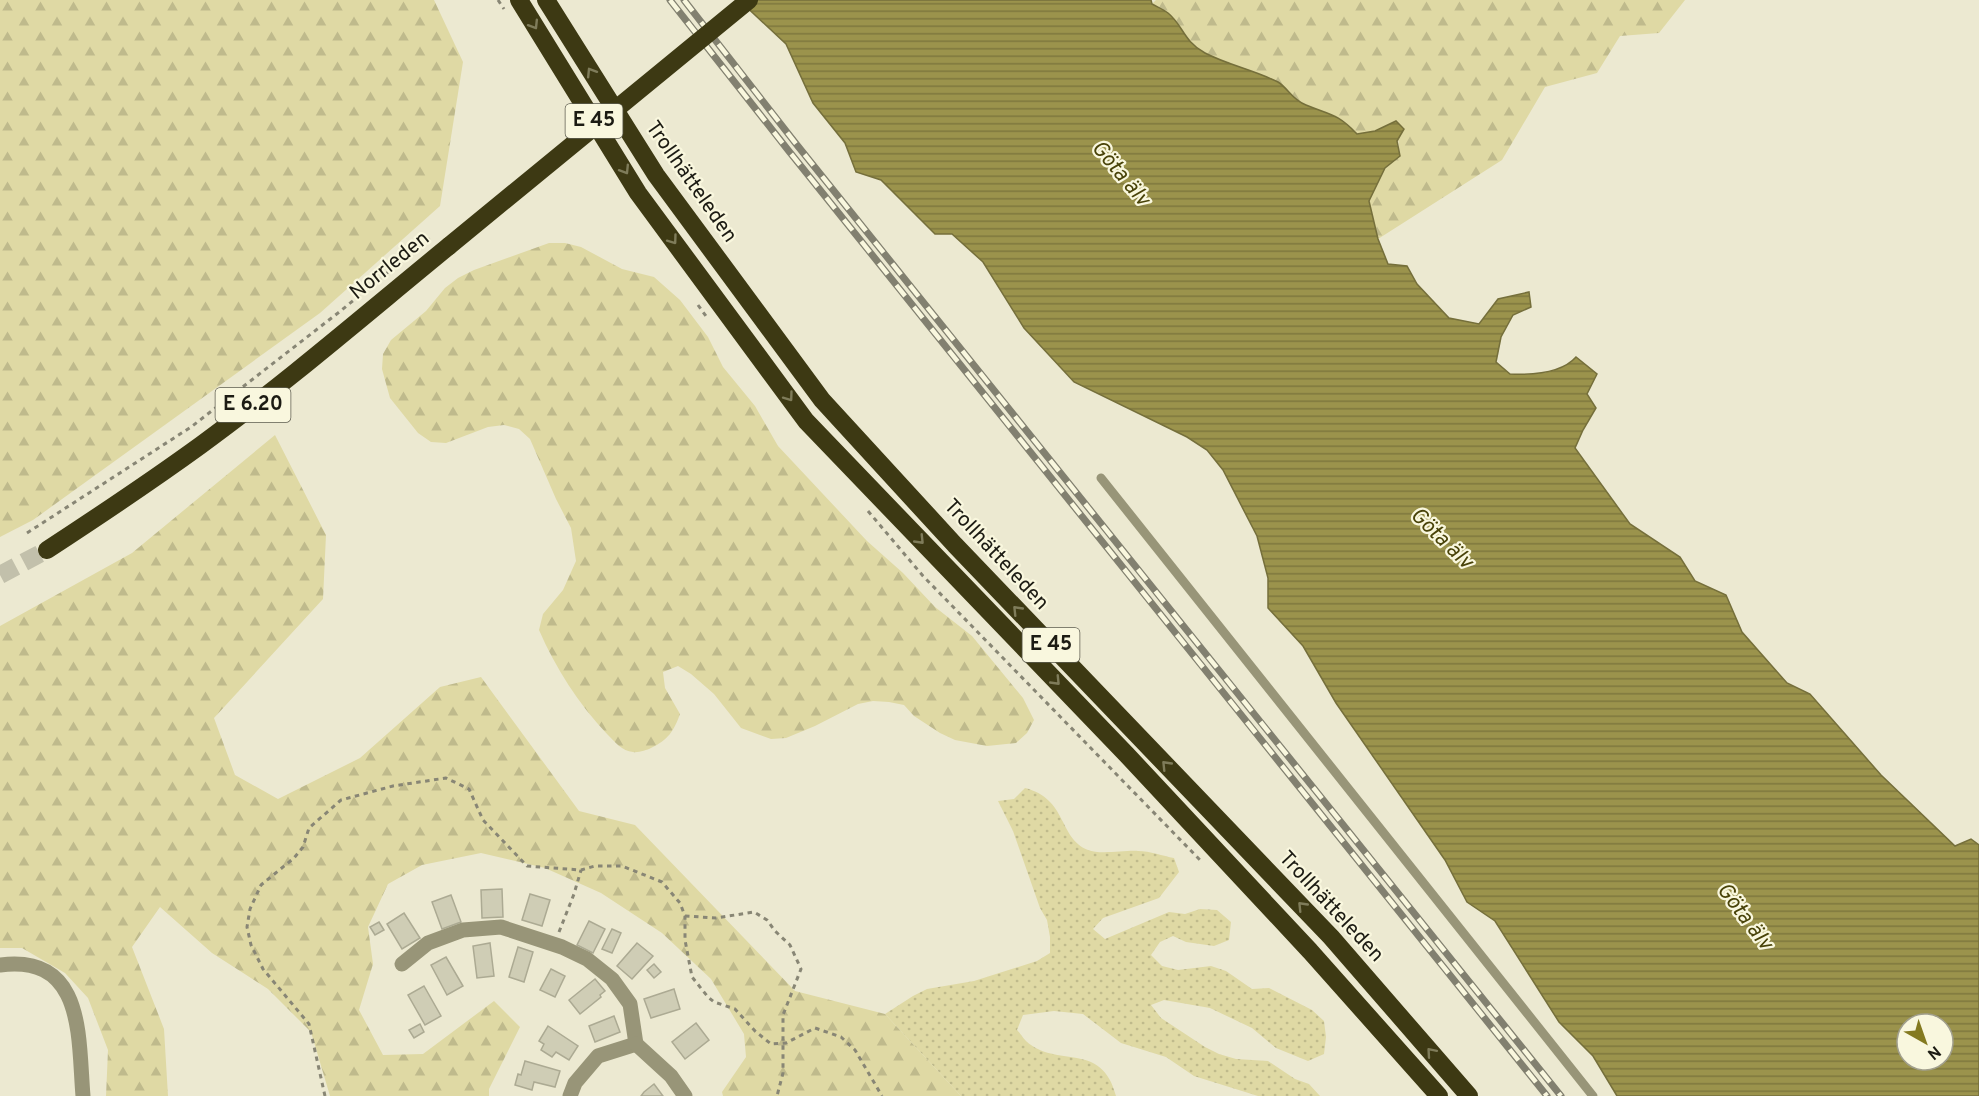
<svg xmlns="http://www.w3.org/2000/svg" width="1979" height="1096" font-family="Overpass,sans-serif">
<defs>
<pattern id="grass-dots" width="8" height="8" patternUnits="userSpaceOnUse" patternTransform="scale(1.5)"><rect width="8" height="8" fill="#dfd9a4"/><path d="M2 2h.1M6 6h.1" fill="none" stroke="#bfba8c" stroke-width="1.8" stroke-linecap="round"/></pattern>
<pattern id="forest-firs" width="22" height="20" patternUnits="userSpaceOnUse" patternTransform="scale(1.5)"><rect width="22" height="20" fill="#dfd9a4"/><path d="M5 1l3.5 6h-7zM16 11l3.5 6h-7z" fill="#bfba8c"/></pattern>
<pattern id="water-rules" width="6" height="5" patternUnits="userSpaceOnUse" patternTransform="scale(1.5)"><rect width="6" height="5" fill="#9b934c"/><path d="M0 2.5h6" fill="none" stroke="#7e773e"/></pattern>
</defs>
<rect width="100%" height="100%" fill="#ece9d1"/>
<!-- grass -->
<path fill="url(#grass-dots)" d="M1025 788C1068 799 1058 838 1088 850 1100 855 1125 850 1138 851 1150 851 1163 856 1174 858L1179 872 1159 898 1103 918 1093 929 1105 939 1169 912 1185 914 1200 909 1217 910 1231 922 1229 940 1214 946 1186 942 1173 936 1160 942 1151 955 1162 966 1178 970 1211 966 1226 971 1252 989 1269 988 1312 1010 1324 1021 1326 1037 1324 1054 1308 1061 1276 1048 1252 1028 1210 1008 1164 1000 1151 1005 1161 1018 1205 1047 1219 1054 1236 1059 1268 1061 1295 1079 1309 1084 1320 1096H1258L1194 1076 1166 1057 1121 1043 1083 1014 1054 1011 1023 1015 1017 1030C1020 1033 1023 1038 1026 1041 1056 1069 1102 1040 1116 1096H961L885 1014 913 996 927 989 974 981 1037 961 1050 953V937L1047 920 1040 908 1013 831 998 801 1014 799Z"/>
<!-- forest -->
<g fill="url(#forest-firs)">
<path d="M0 0H434L463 62 440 206 320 313 33 520 0 537Z"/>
<path d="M1156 0H1685L1659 33 1620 36 1597 73 1545 87 1502 160 1378 239 1369 201 1385 168 1400 156 1396 121 1375 131 1357 134C1337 113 1330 115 1306 105 1292 100 1288 88 1277 82 1254 70 1228 65 1205 53 1183 41 1182 24 1168 13 1163 9 1157 7 1152 4Z"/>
<path d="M549 243H565L581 247 622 269 654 277 680 300 708 337 723 367 755 406 778 446 867 541 903 573 935 607 972 636 1023 698 1034 720 1027 733 1016 743 987 746 955 740 940 733 914 716 904 705 889 702 873 701 858 704 815 726 786 738 771 739 741 728 714 694 691 674 678 666 663 672 665 688 680 714C674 731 668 740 651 748 647 750 638 753 633 752 622 751 615 742 607 734 578 703 556 669 539 630L543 614 563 590 576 561 571 528 556 499 530 439 519 429 504 425 488 427 446 443 431 442 418 433 390 398 382 369 383 354 391 340 426 311 445 288 458 278 474 270Z"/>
<path d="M275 435 326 535 323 599 214 718 235 775 278 799 360 758 440 687 481 677 579 811 635 825 795 991 885 1014 961 1096H723L722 1092 746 1057 744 1034 711 979 662 933 601 893 545 868 481 853 422 865 388 884 368 927 373 964 359 1010 383 1055 423 1054 494 1001 520 1027 489 1089V1096H330L311 1032 268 989 212 953 160 907 132 947 164 1029 168 1096H106L108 1050 88 998 65 973 22 948H0V626L132 553Z"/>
</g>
<!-- water -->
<path fill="url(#water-rules)" stroke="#756f3b" stroke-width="1.5" fill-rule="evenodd" d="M739 0H1151L1152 4C1157 7 1163 9 1168 13 1183 25 1183 41 1205 53 1228 65 1254 70 1278 82 1288 88 1292 100 1306 105 1330 115 1337 113 1357 134L1375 131 1396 121 1404 129 1397 141 1400 156 1385 168 1369 201 1378 239 1388 264 1407 266 1417 284 1449 318 1479 324 1498 299 1529 292 1531 307 1513 315 1501 337 1496 362 1510 374C1532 375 1561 374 1576 357L1597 374 1587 394 1596 408 1583 430 1575 448 1630 524 1680 557 1695 581 1726 595 1742 632 1787 683 1810 694 1881 775 1955 846 1971 839 1979 845V1096H1617L1593 1056 1559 1022 1495 921 1467 902 1445 860 1336 703 1303 646 1268 608V578L1257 536 1223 470 1207 450 1187 437 1074 382 1024 328 983 262 952 234H935L881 180 856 172 845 143 813 103 786 44ZM1907 1024H1943V1060H1907Z"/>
<!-- building -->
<g fill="#cfcdb5" stroke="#acaa93" stroke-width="1.5">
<path d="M502 889 503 917 482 918 481 890Z"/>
<path d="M530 894 550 900 542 926 522 920Z"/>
<path d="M451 895 461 922 442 929 432 902Z"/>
<path d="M404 913 420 938 402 949 387 924Z"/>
<path d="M589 921 605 929 593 953 577 945Z"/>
<path d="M379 922 384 930 375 935 370 927Z"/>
<path d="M612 929 621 933 612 953 602 949Z"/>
<path d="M490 943 494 976 477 978 473 946Z"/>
<path d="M637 943 653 956 632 979 617 966Z"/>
<path d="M518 947 533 952 524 982 509 977Z"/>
<path d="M446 957 463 986 447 995 431 965Z"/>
<path d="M654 964 661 972 654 978 647 970Z"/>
<path d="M551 969 565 976 555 997 540 990Z"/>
<path d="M595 979 605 991 600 995 601 997 580 1014 569 1000Z"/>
<path d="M424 986 441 1016 425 1025 408 995Z"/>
<path d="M674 989 680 1009 651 1018 644 999Z"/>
<path d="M614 1016 620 1032 595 1042 589 1026Z"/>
<path d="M696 1023 709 1040 685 1059 672 1042Z"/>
<path d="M420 1024 424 1032 414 1038 409 1030Z"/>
<path d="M548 1026 578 1046 569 1060 556 1052 552 1057 541 1050 544 1044 539 1041Z"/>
<path d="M525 1061 560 1071 555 1087 534 1082 532 1090 515 1085 518 1074 521 1075Z"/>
<path d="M654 1084 663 1096H641L644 1092Z"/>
</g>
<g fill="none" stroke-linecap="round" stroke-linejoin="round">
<!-- highway-tunnel -->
<path stroke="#c2c0ab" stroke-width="18" stroke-dasharray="18 9" stroke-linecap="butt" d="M0 575 47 550"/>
<!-- path -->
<g stroke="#888675" stroke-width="3" stroke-dasharray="4.5 4.5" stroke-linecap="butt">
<path d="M498 0 504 9"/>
<path d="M698 305 708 319"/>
<path d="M868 511 923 576 1200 860"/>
<path d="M27 533 191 427 338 313 431 237"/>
<path d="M685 916 716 918 754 912 767 920 775 931 790 945 801 969 783 1015V1073L777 1096"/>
<path d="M559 932 574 894 581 870"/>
<path d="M325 1096 309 1024 263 969 251 945 247 927 250 909 261 885 294 858 303 847 309 828 341 800 393 786 446 778 469 789 483 820 527 866 581 870 595 866H622L662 882 680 903 685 916V940L692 977 708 997 714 1002 735 1009 755 1031 771 1044 786 1043 815 1028 841 1037 855 1050 882 1096"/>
</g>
<!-- lane -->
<path stroke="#989578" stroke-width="9" d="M1101 478 1593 1096"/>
<!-- street -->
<g stroke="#989578" stroke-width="15">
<path d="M402 964 428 943 463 930 501 927 562 947 587 959 612 979 630 1004 636 1044 598 1056 575 1083 570 1096"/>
<path d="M0 965C85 954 78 1037 83 1096"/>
<path d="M636 1044 671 1076 685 1096"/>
</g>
<!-- highway -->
<g stroke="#3d3913" stroke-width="18">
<path d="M519 0 638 193 806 421 1127 755 1310 951 1439 1096"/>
<path d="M546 0 656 175 822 400 955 545 1331 937 1469 1096"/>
<path d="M47 550C99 516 150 482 201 445 286 383 367 313 449 246"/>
</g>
<!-- rail casing -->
<g stroke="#828070" stroke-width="7">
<g id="rail">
<path d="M670 0 788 150 1547 1096"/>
<path d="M684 0 797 145 1561 1096"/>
</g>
</g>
<!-- rail -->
<use href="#rail" stroke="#f9f7de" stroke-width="4.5" stroke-dasharray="14" stroke-linecap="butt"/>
<!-- highway-bridge -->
<path stroke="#3d3913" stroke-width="18" d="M449 246 749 0"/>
</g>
<!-- one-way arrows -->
<defs><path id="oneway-chevron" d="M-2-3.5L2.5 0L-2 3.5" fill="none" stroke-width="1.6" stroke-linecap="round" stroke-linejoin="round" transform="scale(1.5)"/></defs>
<g stroke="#7f7c5a">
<use href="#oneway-chevron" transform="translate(534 25) rotate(58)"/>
<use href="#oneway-chevron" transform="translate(591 72) rotate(-122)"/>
<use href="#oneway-chevron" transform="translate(625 170) rotate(58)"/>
<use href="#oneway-chevron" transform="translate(673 240) rotate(54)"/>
<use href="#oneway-chevron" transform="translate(789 397) rotate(54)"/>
<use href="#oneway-chevron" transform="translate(920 540) rotate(46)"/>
<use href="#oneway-chevron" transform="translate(1017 610) rotate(-134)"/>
<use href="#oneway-chevron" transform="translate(1056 681) rotate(46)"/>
<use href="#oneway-chevron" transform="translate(1166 765) rotate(-134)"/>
<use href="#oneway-chevron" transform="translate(1302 906) rotate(-134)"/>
<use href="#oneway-chevron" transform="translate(1431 1052) rotate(-131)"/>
</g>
<g text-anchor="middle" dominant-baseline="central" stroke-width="4.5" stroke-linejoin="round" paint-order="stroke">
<!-- shield labels -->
<g fill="#f9f7de" stroke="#5e5d50" stroke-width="1.5">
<rect x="565.5" y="104" width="57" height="34" rx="4.5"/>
<rect x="215.5" y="388" width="75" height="34" rx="4.5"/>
<rect x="1022.5" y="628" width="57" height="34" rx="4.5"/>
</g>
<g font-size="20" font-weight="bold" fill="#1c1b13">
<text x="594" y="121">E 45</text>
<text x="253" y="405">E 6.20</text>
<text x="1051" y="645">E 45</text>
</g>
<!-- street labels -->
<g font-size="21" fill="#1c1b13" stroke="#f9f7de">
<text transform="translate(691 182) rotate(55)">Trollhätteleden</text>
<text transform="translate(390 266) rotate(-39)">Norrleden</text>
<text transform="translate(996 555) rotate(47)">Trollhätteleden</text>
<text transform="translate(1331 907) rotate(47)">Trollhätteleden</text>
</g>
<!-- water labels -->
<g font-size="22" font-style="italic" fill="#494309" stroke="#f9f7de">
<text transform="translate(1120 174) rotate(50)">Göta älv</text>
<text transform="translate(1441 539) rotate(44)">Göta älv</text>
<text transform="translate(1744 917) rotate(53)">Göta älv</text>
</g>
</g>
<!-- north arrow -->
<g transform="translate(1925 1042) rotate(140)"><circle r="28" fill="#f9f7de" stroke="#a19f8d" stroke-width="1.5"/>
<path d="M0-4.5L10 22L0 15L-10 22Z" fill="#847a20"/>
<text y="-9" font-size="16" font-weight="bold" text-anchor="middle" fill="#1c1b13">N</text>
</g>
</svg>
